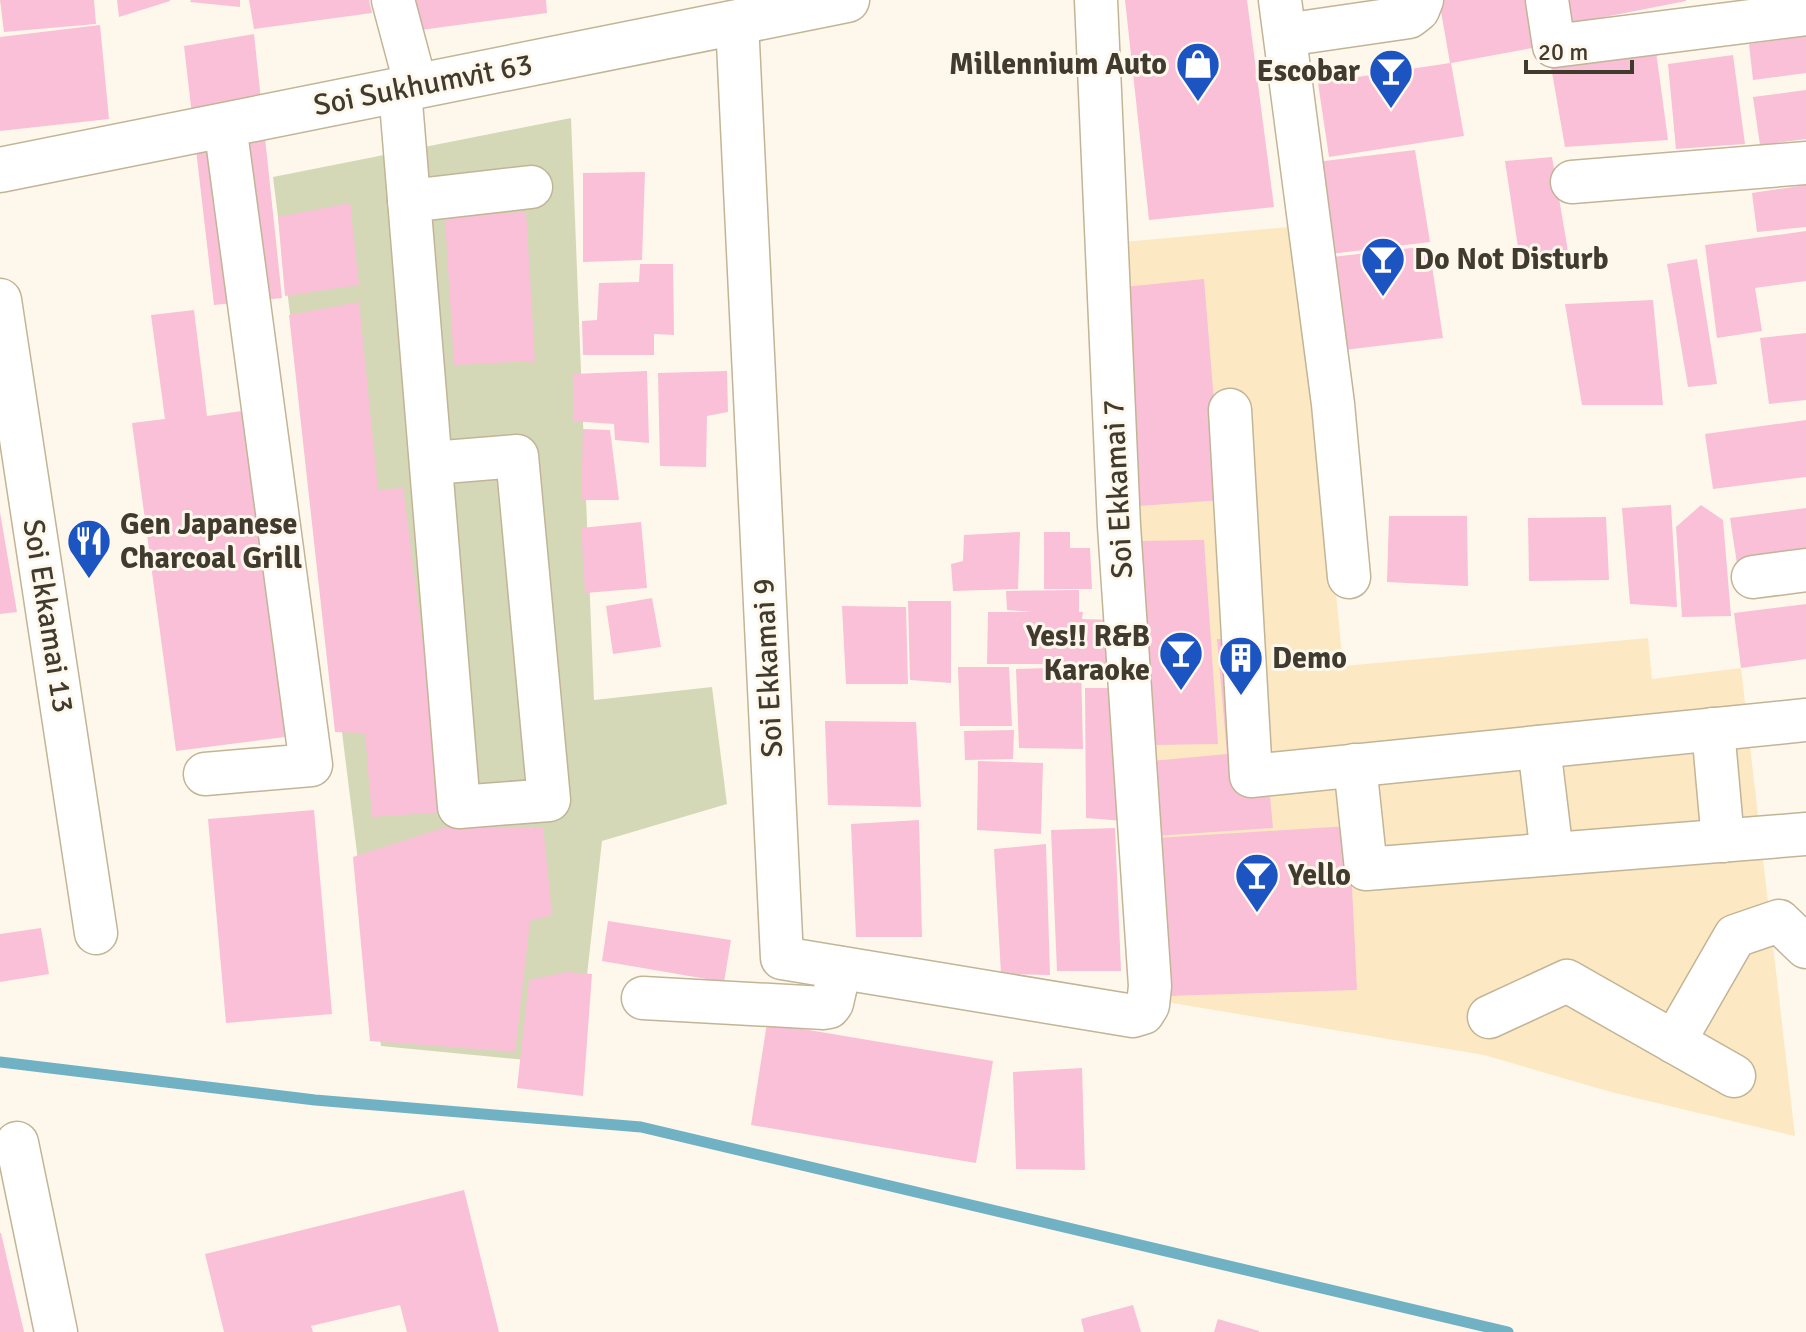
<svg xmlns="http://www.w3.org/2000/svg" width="1806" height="1332" font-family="Signika,sans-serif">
<rect width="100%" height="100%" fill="#fef8ec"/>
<!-- built -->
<path fill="#fce9c3" d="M1301 226 1343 666 1648 638 1652 679 1741 668 1795 1136 1611 1092 1484 1055 1142 998 1112 243Z"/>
<!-- green -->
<path fill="#d4d8b7" d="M571 118 594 700 712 687 727 804 602 841 577 1065 381 1046 273 177Z"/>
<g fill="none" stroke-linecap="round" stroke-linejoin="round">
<!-- stream -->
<path stroke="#70b2c4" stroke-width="11" d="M0 1062 315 1100 641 1127 1508 1332"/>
</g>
<!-- building -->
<g fill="#f9c0d7">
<path d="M0 0H94L96 24 4 32Z"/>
<path d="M117 0H170V1L119 17Z"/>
<path d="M191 0H240V7L190 2Z"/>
<path d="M249 0H369L372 13 254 29Z"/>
<path d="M404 0H546L547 13 413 31Z"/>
<path d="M1125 0H1247L1274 207 1149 220Z"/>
<path d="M1439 0H1530L1538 47 1451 63 1464 136 1329 157 1318 83 1450 63Z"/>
<path d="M1564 0H1686V1L1569 24Z"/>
<path d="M100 25 109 119 0 131V37Z"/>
<path d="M254 34 282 298 214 305 184 46Z"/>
<path d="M1806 36V73L1753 80 1749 44Z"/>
<path d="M1655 44 1668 140 1565 147 1549 55Z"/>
<path d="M1733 55 1745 144 1676 149 1668 64Z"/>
<path d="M1806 90V139L1760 145 1753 97Z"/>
<path d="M1415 150 1430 242 1322 255 1308 163Z"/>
<path d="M1552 157 1570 263 1521 267 1505 161Z"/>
<path d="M645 172 642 260 583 262V173Z"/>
<path d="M1806 185V227L1757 232 1752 193Z"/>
<path d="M350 203 359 285 285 296 278 217Z"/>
<path d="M526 212 535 361 454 365 445 217Z"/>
<path d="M1806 231V281L1755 288 1762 331 1717 338 1705 245Z"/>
<path d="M1429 246 1443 338 1336 351 1323 258Z"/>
<path d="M1697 259 1717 384 1688 387 1667 264Z"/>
<path d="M640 264H673L674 335 654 334V355H583L582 321 597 320 599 283 639 282Z"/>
<path d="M1204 279 1222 500 1138 506 1124 287Z"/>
<path d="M1653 300 1663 405H1582L1565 304Z"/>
<path d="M359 302 378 490 403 488 445 812 372 817 365 733 335 732 289 315Z"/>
<path d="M194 310 207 416 249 410 292 736 176 751 132 423 165 419 151 315Z"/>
<path d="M1806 333V400L1769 404 1760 338Z"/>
<path d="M647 371 649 443 615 440 614 424 573 421V374Z"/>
<path d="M727 371 728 412 707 416 706 467 660 466 658 373Z"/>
<path d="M1806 420V477L1713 489 1705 434Z"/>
<path d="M583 429 610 430 619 500H581Z"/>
<path d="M1671 505 1677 607 1630 604 1622 508Z"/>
<path d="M1701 505 1723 520 1731 616 1682 617 1676 527Z"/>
<path d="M1806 508V555L1737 564 1730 518Z"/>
<path d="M0 512 17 612 0 614Z"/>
<path d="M1389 516H1467L1468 586 1387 582Z"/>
<path d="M1606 517 1609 580 1529 581 1528 518Z"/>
<path d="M641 522 647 588 585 593 581 528Z"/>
<path d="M1020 532 1018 589 953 591 951 564 963 561 964 535Z"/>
<path d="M1044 532H1070V548H1090L1092 589H1044Z"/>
<path d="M1204 540 1218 744 1154 745 1136 541Z"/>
<path d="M1079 590V612H1083L1082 619 1116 620 1114 668 1081 664H987L988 612H1033L1007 610 1006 591Z"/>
<path d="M652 598 661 647 613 654 606 606Z"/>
<path d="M908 601H951V683L910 680Z"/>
<path d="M1806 604V659L1741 668 1734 613Z"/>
<path d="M842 606 906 607 908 684H846Z"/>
<path d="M1217 639 1255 640 1273 828 1156 836 1152 761 1227 754Z"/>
<path d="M958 667H1009L1012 726H960Z"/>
<path d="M1081 667 1083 749 1019 748 1016 669Z"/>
<path d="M1085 688H1119L1124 821 1086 818Z"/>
<path d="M825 721 916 722 921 807 828 805Z"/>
<path d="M1014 730 1013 759 965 760 964 731Z"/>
<path d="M978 761 1043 763 1041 834 977 830Z"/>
<path d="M314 810 332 1014 226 1023 208 819Z"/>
<path d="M919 820 922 937H856L851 824Z"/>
<path d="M1349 826 1357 990 1167 996 1156 838Z"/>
<path d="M543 827 552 915 530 921 515 1052 370 1041 353 857 443 828Z"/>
<path d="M1115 828 1121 971H1057L1051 830Z"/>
<path d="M1046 844 1050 975 1001 974 994 849Z"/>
<path d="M608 921 731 940 724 982 602 961Z"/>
<path d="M41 928 49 974 0 982V934Z"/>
<path d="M567 972 592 974 583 1096 517 1088 529 980Z"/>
<path d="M767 1023 993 1061 976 1163 751 1125Z"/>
<path d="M1082 1068 1085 1170 1016 1169 1013 1072Z"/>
<path d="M464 1190 499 1332H407L400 1305 311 1326 313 1332H224L205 1254Z"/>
<path d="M0 1233H1L24 1332H0Z"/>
<path d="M1133 1305 1141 1332H1084L1081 1319Z"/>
<path d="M1218 1319 1259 1331V1332H1214Z"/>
</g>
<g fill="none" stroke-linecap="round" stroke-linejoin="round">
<!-- minor casing -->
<g stroke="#c2b496" stroke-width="45">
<g id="minor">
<path d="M393 0 416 86"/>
<path d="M1280 0 1333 404 1349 577"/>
<path d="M1547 0 1554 46 1806 14"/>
<path d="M737 22 782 958 1133 1016 1143 1013 1148 1005 1150 986 1119 526 1096 0"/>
<path d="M1285 35 1409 17 1418 10 1422 0"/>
<path d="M400 90 459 807 549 800 517 456 432 463"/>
<path d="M1572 182 1806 163"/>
<path d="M409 201 531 187"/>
<path d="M0 300 96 933"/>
<path d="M1230 410 1251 776 1806 720"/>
<path d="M1753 577 1806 570"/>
<path d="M1713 729 1723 841"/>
<path d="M1539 747 1552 854"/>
<path d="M1355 765 1366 869 1806 834"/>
<path d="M205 774 311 765 225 125"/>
<path d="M643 998 824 1008 829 1007 832 1003 840 968"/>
<path d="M1489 1017 1567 981 1734 1076"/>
<path d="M1674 1042 1735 936 1779 921 1806 947"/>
<path d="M17 1143 56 1332"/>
</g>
</g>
<!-- major casing -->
<g stroke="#c2b496" stroke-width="47">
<path id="major" d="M0 170 847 0"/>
</g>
<!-- minor -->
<use href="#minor" stroke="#fff" stroke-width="42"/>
<!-- major -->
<use href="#major" stroke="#fff" stroke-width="44"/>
</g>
<!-- icons -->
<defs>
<g id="shop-pin" transform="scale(2.3)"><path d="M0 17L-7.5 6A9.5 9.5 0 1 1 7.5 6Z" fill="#1c55c2" stroke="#fef8ec"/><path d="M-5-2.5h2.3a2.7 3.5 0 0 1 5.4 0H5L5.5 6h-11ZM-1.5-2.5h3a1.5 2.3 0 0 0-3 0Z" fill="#fff"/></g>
<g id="bar-pin" transform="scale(2.3)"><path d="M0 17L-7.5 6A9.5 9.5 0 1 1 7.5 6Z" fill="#1c55c2" stroke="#fef8ec"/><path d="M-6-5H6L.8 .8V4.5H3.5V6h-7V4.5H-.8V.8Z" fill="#fff"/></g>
<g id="restaurant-pin" transform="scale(2.3)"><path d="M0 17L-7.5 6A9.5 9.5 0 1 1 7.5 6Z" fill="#1c55c2" stroke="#fef8ec"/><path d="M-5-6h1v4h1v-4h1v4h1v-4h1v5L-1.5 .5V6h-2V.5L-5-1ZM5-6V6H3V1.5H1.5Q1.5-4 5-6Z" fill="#fff"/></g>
<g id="building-pin" transform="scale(2.3)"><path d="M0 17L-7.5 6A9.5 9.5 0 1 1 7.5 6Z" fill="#1c55c2" stroke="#fef8ec"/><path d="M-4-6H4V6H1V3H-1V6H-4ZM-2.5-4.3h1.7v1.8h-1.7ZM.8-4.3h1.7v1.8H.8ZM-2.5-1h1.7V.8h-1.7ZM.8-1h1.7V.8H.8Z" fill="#fff"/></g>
</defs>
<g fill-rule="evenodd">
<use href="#shop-pin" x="1198" y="64"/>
<use href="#bar-pin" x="1391" y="71"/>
<use href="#bar-pin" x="1383" y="259"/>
<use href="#restaurant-pin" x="89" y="541"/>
<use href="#bar-pin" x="1181" y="653"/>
<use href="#building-pin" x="1241" y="658"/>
<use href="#bar-pin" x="1257" y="875"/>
</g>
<g text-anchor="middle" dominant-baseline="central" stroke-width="6" stroke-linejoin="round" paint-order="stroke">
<!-- poi labels -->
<g font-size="30" font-weight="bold" fill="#413b2f" stroke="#fef8ec" text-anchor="start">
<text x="1167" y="64" text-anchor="end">Millennium Auto</text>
<text x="1360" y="71" text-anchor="end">Escobar</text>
<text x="1414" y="259">Do Not Disturb</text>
<text x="120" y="524">Gen Japanese<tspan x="120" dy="34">Charcoal Grill</tspan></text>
<text x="1150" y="636" text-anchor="end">Yes!! R&amp;B<tspan x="1150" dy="34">Karaoke</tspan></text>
<text x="1272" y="658">Demo</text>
<text x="1288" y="875">Yello</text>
</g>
<!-- street labels -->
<g font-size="30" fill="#413b2f" stroke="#fef8ec">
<text transform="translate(423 85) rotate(-11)">Soi Sukhumvit 63</text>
<text transform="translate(1118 489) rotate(-93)">Soi Ekkamai 7</text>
<text transform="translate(48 616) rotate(81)">Soi Ekkamai 13</text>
<text transform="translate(768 668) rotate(-93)">Soi Ekkamai 9</text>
</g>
</g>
<!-- scale -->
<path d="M1526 60v12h106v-12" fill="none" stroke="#413b2f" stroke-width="4"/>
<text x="1538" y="60" font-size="24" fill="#413b2f" stroke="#fef8ec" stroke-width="6" paint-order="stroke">20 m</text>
</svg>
